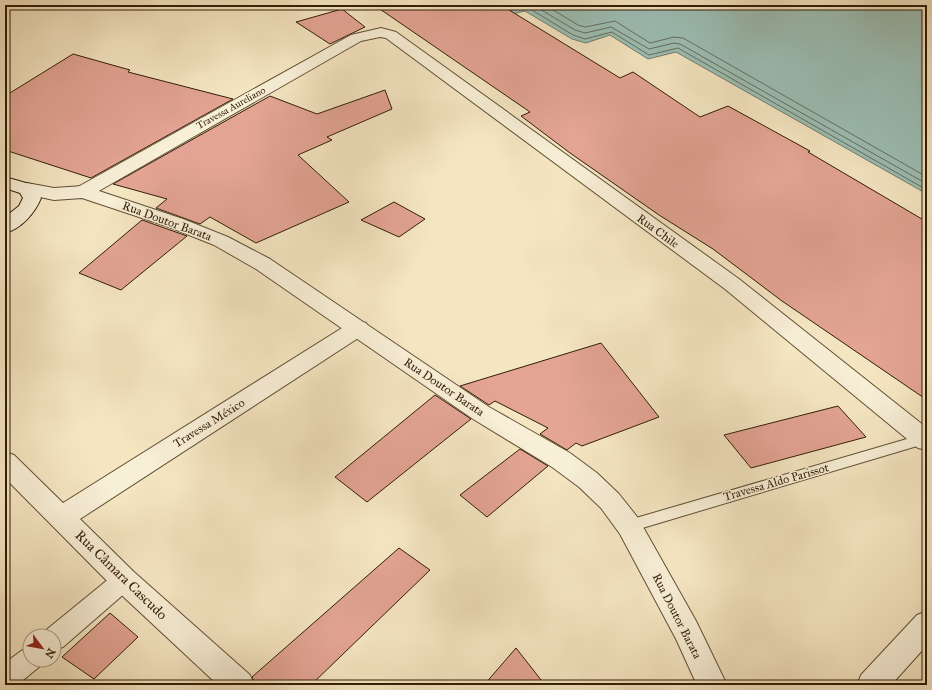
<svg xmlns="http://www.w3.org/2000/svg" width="932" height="690" font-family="'IM FELL Great Primer',serif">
<rect width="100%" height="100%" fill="#f5e6c2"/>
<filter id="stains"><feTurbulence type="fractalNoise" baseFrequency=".005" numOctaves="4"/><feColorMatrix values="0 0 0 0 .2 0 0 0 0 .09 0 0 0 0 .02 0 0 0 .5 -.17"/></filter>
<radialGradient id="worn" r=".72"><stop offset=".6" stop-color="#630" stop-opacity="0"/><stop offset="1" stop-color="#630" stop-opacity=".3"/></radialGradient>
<!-- water -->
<path fill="#9cbfb5" stroke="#717e6f" d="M481 5H927V194L676 52 648 59 610 35 586 43 572 39 525 11 499 17Z"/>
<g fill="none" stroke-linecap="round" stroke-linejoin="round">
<!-- shore -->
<g stroke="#666e5e" stroke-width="1">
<path d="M533 5 575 30 585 33 611 27 649 49 674 43 680 44 927 184"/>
<path d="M545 5 578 25 585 27 615 21 650 43 674 37 683 38 927 177"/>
<path d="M511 10 527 7 573 35 585 39 612 32 649 55 678 48 927 190"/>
</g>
</g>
<!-- building -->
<g fill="#e3a494" stroke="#311d06">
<path d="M374 5H501L620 78 633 72 700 117 728 106 810 151 808 152 927 222V400L782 301 713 249 659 215 570 153 521 116 530 112Z"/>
<path d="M342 9 365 27 330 44 296 22Z"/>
<path d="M73 54 130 70 128 72 233 99 91 178 5 150V96Z"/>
<path d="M385 90 392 109 327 137 332 140 298 155 349 202 256 243 210 217 200 224 156 208 167 199 113 184 270 96 317 114Z"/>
<path d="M394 202 425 219 399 237 361 220Z"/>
<path d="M142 220 187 236 121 290 79 273Z"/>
<path d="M601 343 659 417 582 446 576 443 567 450 540 434 548 428 495 401 489 405 460 386Z"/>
<path d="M435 395 471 419 367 502 335 477Z"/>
<path d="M838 406 866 437 751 468 724 435Z"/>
<path d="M520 449 548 466 487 517 460 495Z"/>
<path d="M399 548 430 570 311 685H255L252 677Z"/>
<path d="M110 613 138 637 94 679 62 657Z"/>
<path d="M516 648 545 685H484Z"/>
</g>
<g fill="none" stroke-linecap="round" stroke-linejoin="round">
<!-- service casing -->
<g stroke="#624f35" stroke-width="2">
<path id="service" d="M924 434H927V444H924L629 532 624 531 621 526 624 521 629 520Z"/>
</g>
<!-- pedestrian casing -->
<g stroke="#624f35" stroke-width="2">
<g id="pedestrian">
<path d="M124 570 132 573 136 580 132 587 63 647 54 650V636H43L45 631 116 573Z"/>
<path d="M30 647V660H42L39 667 17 685H5V663L21 651Z"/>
</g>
</g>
<!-- minor casing -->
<g stroke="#624f35" stroke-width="2">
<g id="minor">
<path d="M381 28 396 32 739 279 927 428V450L918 448 725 289 386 38 380 37 361 41 90 196 83 198 76 196 74 192 76 188 351 35Z"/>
<path d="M358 321 366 323 369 328 366 333 80 519 134 572 250 675 254 685H218L114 588 5 478V452L14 455 63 503 350 323Z"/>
</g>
</g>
<!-- tertiary casing -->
<g stroke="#624f35" stroke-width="2">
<g id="tertiary">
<path d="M27 183 54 188 83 186 90 188 183 219 228 237 270 259 489 407 570 453 597 473 619 494 638 518 696 621 727 685H697L676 639 620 534 601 508 579 487 552 467 473 419 256 269 214 245 169 227 82 198 54 200 21 193 18 189 21 185Z"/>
<path d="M927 611V645L891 685H857L861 675 917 615Z"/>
</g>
</g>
<!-- secondary casing -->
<g stroke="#311d06" stroke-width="2">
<path id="secondary" d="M5 177 33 185 41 198C35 213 21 229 5 233V217L19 206 23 198 20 193 5 188Z"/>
</g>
<!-- service -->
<use href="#service" fill="#f8efd7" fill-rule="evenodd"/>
<!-- pedestrian -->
<use href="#pedestrian" fill="#f8efd7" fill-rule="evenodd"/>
<!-- minor -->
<use href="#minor" fill="#f8efd7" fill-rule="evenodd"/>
<!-- tertiary -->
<use href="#tertiary" fill="#f8efd7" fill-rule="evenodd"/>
<!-- secondary -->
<use href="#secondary" fill="#f8efd7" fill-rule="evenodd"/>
</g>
<g text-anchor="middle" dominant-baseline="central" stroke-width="3" stroke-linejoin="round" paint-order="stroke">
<!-- far-street labels -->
<g font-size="10" fill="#311d06" stroke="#f8efd7">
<text transform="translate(231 108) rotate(-29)">Travessa Aureliano</text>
</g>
<!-- street labels -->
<g font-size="12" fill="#311d06" stroke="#f8efd7">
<text transform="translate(167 221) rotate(20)">Rua Doutor Barata</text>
<text transform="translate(658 231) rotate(36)">Rua Chile</text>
<text transform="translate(444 387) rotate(34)">Rua Doutor Barata</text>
<text transform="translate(209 423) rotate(-32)">Travessa México</text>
<text transform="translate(776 482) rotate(-16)">Travessa Aldo Parissot</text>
<text transform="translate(677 616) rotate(63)">Rua Doutor Barata</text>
</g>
<!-- near-street labels -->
<g font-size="14" fill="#311d06" stroke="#f8efd7">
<text transform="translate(121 575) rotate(44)">Rua Câmara Cascudo</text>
</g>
</g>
<!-- margin -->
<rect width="932" height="690" fill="none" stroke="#f5e6c2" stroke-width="20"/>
<rect x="6" y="6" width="920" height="678" fill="none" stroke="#311d06" stroke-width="2"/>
<rect x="10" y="10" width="912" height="670" fill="none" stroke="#311d06"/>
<!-- north arrow -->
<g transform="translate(42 648) rotate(122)"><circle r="19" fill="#f8efd7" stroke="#a89b83"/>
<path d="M0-3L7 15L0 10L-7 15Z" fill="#8f2418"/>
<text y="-6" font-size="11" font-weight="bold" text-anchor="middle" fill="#311d06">N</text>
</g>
<rect width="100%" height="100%" filter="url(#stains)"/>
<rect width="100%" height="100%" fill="url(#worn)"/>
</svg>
